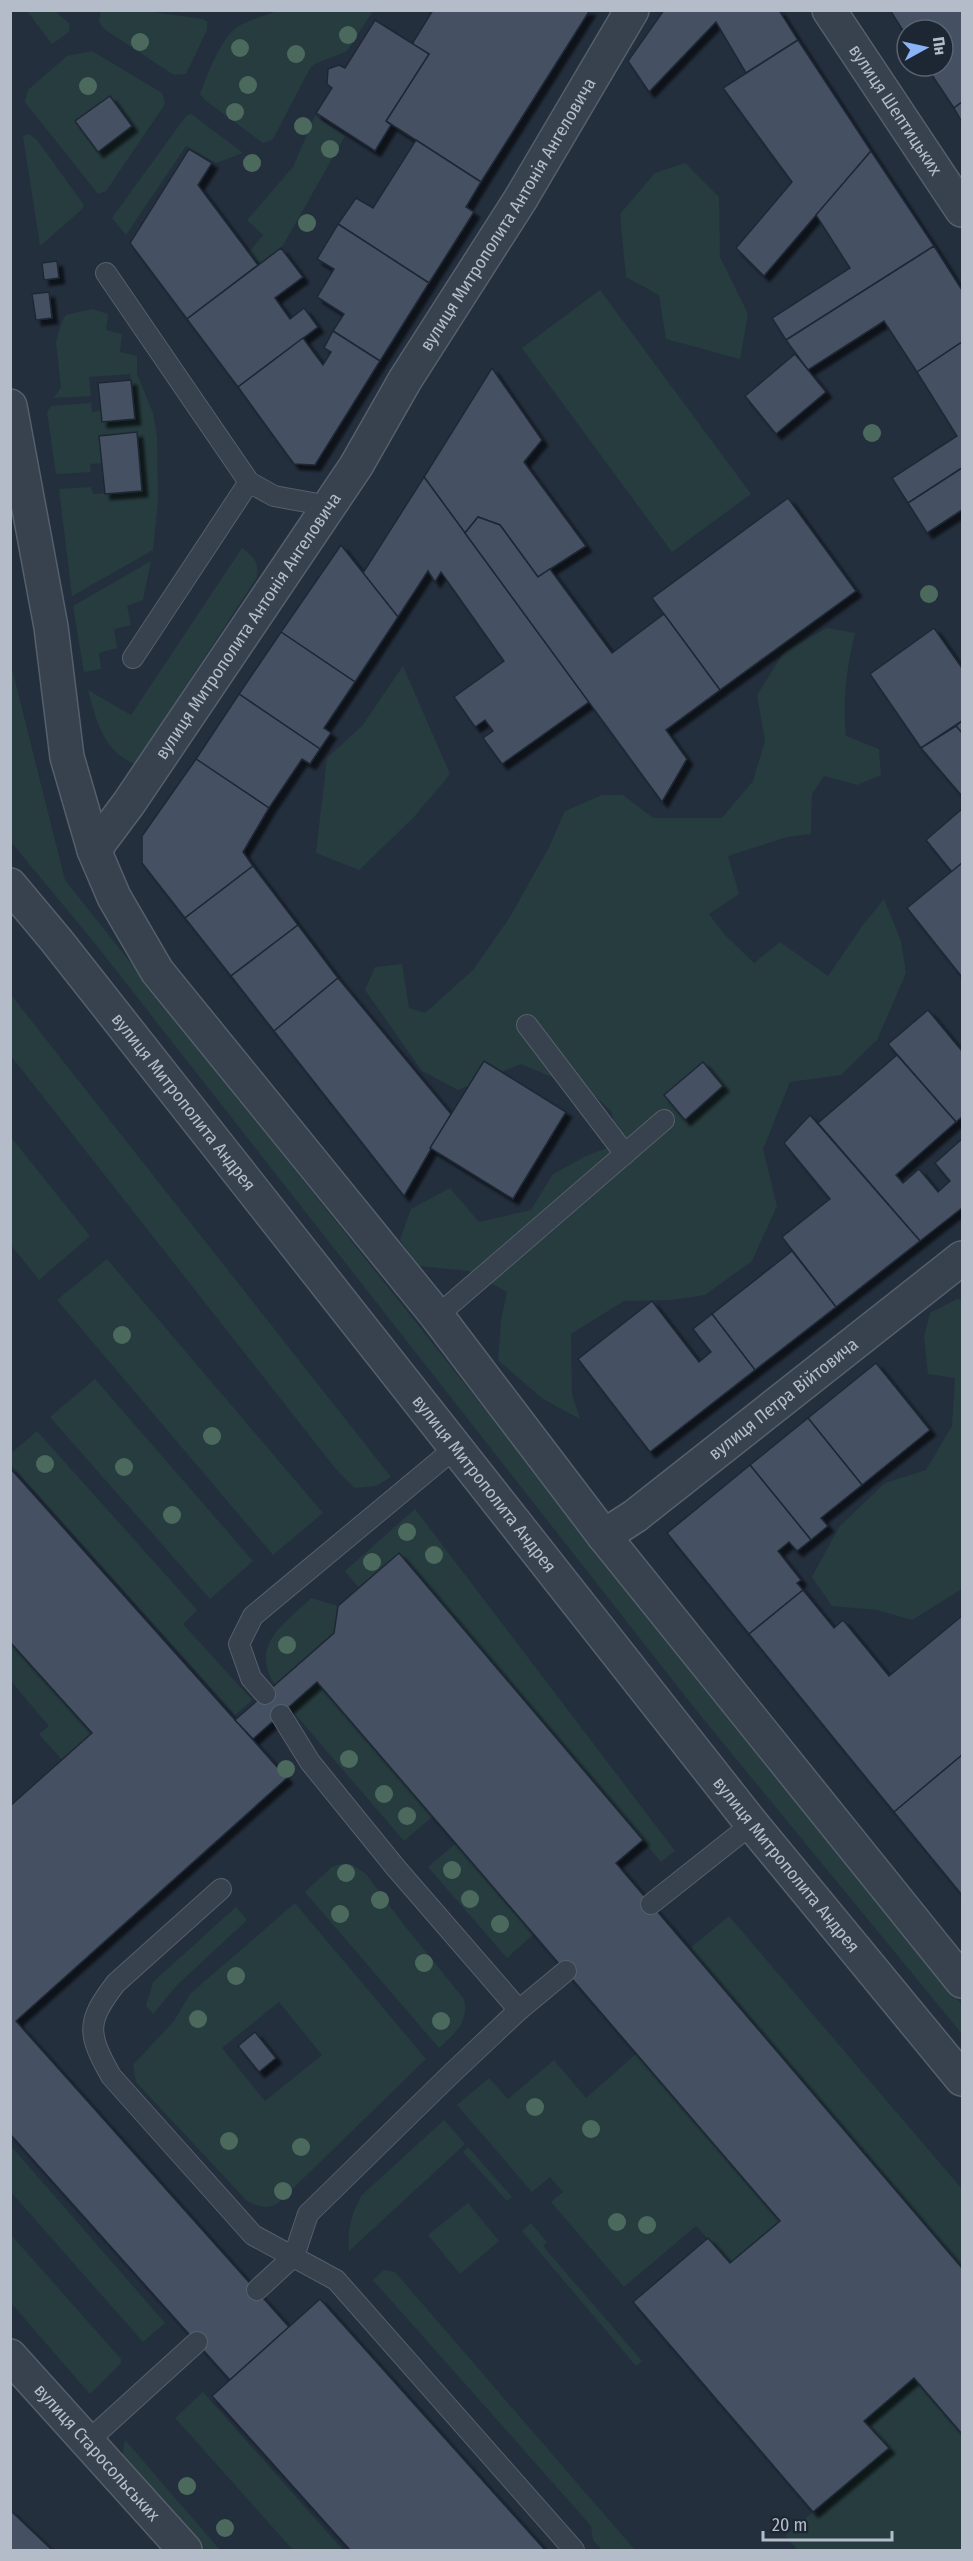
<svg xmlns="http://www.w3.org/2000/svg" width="973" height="2561" font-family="'Fira Sans Condensed',sans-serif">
<defs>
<filter id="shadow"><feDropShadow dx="5.5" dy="5.5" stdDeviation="1.5" flood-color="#0009"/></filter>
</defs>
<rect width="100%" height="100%" fill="#242f3e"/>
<!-- green -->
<g fill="#263c3f" fill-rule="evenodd">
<path d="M27 11H55L70 24 69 32 52 44Z"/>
<path d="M101 11H145L203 19 207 22V30L186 74 174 75 104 29 99 22Z"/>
<path d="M277 11H373L347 51 315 64 310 68 273 139 263 143 206 101 200 94C207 75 221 39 237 27 248 20 265 16 277 11Z"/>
<path d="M92 51 162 93 165 104 106 191 98 194 25 102 28 90 67 56Z"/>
<path d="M191 114 243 153 216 163 186 146 126 235 112 218 186 116Z"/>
<path d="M315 116 345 136 282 247 259 264 249 252 263 235 247 220 293 167Z"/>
<path d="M29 134 37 140 84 205 81 210 40 246 23 136Z"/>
<path d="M685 163 719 197 720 257 748 314 740 359 666 339 659 295 626 277 620 214 655 173Z"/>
<path d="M600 290 751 494 672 552 522 348Z"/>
<path d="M92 309 108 314 106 330 122 334 120 352 137 356V374L153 413 157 436 158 501 153 550 72 596 59 489 91 487 93 494 142 491 136 432 100 436 102 463 90 464 91 472 56 474 47 412 51 406 91 403 92 412 101 411 103 422 135 419 130 374 89 377 91 396 54 398 61 387 56 342 62 321 66 315Z"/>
<path d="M242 548C254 557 259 562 257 577L135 764C103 751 96 720 88 690L131 715Z"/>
<path d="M151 561 143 600 127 606 131 625 114 629 117 648 99 653 101 669 84 672 73 606Z"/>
<path d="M827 628 855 633C847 667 842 700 846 736L879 749 881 775 857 785 824 776 812 794 811 834 787 837 728 856 739 894 709 914 724 934 754 963 780 942 828 976 863 925 884 899 901 941 906 973 877 1040 841 1075 790 1082 763 1149 777 1206 752 1261 705 1295 672 1300 624 1301 571 1334 572 1394 580 1419 543 1399 498 1360 501 1320 507 1292 469 1271 419 1266 400 1240 411 1209 450 1188 479 1222 531 1210 553 1174 586 1156 620 1143 611 1111 594 1095 521 1064 458 1090 422 1071 365 990 375 967 402 964 409 1008 425 1013 473 970 510 917 549 847 565 811 602 795H623L653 818H722L753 781 765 741 757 695 784 652Z"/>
<path d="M10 661 65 880 713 1697 962 2005V2034L696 1710 93 941 11 842Z"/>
<path d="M403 666 450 774 413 818 359 870 316 853 327 758 362 726Z"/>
<path d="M11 995 391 1477 376 1486 354 1488 335 1468 11 1056Z"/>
<path d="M10 1136 90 1236 39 1280 11 1245Z"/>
<path d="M107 1259 323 1513 273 1555 57 1300Z"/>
<path d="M957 1299 962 1300V1589L912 1620 877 1610 832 1606 812 1577 839 1527 885 1483 926 1470 952 1426 955 1378 928 1374 924 1336 930 1313Z"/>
<path d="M95 1379 253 1561 210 1599 50 1417Z"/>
<path d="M37 1431 197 1610 183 1624 252 1700 235 1715 11 1465V1449L13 1452Z"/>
<path d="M415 1509 675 1851 661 1862 399 1553 359 1588 345 1571Z"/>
<path d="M311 1598 338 1606 334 1633 275 1685C249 1644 284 1625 311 1598Z"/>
<path d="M10 1642 92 1733 62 1760 39 1734 49 1726 11 1681Z"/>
<path d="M317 1682 433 1816 404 1841 289 1707Z"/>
<path d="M456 1843 534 1934 507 1958 428 1867Z"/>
<path d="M340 1864 353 1865 366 1874 404 1925 464 1999C469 2023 455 2033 439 2048L305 1892 332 1867Z"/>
<path d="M295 1903 426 2059 277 2204C265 2210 257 2206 246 2200L136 2082 133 2065 174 2021 190 1994ZM279 2002 322 2055 265 2101 222 2048Z"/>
<path d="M236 1907 247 1920 177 1985 153 2014 146 2006 153 1982Z"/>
<path d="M729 1916 962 2189V2268L689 1949Z"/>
<path d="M636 2054 780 2221 730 2263 696 2226 624 2287 551 2202 563 2192 550 2177 532 2192 457 2105 489 2078 508 2099 554 2060 586 2098Z"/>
<path d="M444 2120 465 2144 349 2251C347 2229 351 2214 362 2195Z"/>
<path d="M11 2146 165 2323 143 2342 11 2192Z"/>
<path d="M468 2147 512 2197 507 2201 463 2152Z"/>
<path d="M468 2203 499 2241 460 2274 428 2235Z"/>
<path d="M531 2223 547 2242 543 2246 642 2361 636 2366 522 2231Z"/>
<path d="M11 2235 121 2359V2363L90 2394 11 2303Z"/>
<path d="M384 2270 395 2272 635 2550H602L593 2540 591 2526 373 2280Z"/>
<path d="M914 2378 962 2434V2550H798L785 2536 888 2448 864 2421Z"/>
<path d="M203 2392 343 2550H293L175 2418Z"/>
<path d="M125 2440 220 2550H205L122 2456Z"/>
</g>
<!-- building -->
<g fill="#455162" stroke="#1f2835" stroke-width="1.5" filter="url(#shadow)">
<path d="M433 10H590L481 182 386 121 429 54 412 44Z"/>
<path d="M664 10H779L798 40 746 73 716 22 649 92 628 61Z"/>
<path d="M890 10H962V102L954 108 926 66H943V30H907V37Z"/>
<path d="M375 20 429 54 386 121 391 125 375 151 316 113 332 88 327 84 328 69 339 65 345 68Z"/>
<path d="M798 40 871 151 764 276 736 248 792 182 723 88Z"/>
<path d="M110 96 132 126 98 152 75 121Z"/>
<path d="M962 102V122L954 108Z"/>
<path d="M416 140 481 182 466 207 474 212 429 283 338 224 356 198 373 208Z"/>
<path d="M189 149 212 163 198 185 258 265 187 319 130 243Z"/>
<path d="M871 151 934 246 786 340 772 318 850 268 816 215Z"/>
<path d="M338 224 429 283 380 361 333 331 344 314 317 297 334 269 317 259Z"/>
<path d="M934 246 962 290V342L917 372 884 321 808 370 786 340Z"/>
<path d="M281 248 303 277 275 298 290 319 304 308 318 327 238 387 187 319Z"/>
<path d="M57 261 59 278 44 280 42 263Z"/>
<path d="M49 292 52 318 36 320 32 294Z"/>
<path d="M333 331 380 361 315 465 294 464 238 387 303 338 323 365 331 352 324 348Z"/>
<path d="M962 342V468L908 503 892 478 957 436 917 372Z"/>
<path d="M795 354 826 392 776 434 745 396Z"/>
<path d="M492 368 542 440 524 462 586 546 538 577 500 525 478 517 465 533 424 477Z"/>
<path d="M131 380 135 419 102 422 98 383Z"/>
<path d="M137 432 142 491 105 494 99 436Z"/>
<path d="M962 468V510L927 533 908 503Z"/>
<path d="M424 477 589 702 502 764 483 738 493 731 485 720 475 727 454 697 504 661 441 572 435 582 428 571 398 617 363 573Z"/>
<path d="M788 498 856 591 720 690 652 598Z"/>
<path d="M478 517 500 525 538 577 550 569 612 653 664 614 720 690 666 730 687 759 662 802 465 533Z"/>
<path d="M341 545 398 617 355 682 281 632Z"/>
<path d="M934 628 962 668V721L921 748 870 674Z"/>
<path d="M281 632 355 682 324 728 331 733 320 749 239 694Z"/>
<path d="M239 694 320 749 310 764 302 759 269 808 196 759Z"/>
<path d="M962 721V733L956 726Z"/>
<path d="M956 726 962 733V796L921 748Z"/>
<path d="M196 759 269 808 243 852 253 866 185 918 142 863V836Z"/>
<path d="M962 809V863L952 872 926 840Z"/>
<path d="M962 863V977L907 908Z"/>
<path d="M253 866 298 925 231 976 185 918Z"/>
<path d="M298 925 338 978 274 1031 231 976Z"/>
<path d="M338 978 451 1114 404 1196 274 1031Z"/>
<path d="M928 1010 962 1051V1117L956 1122 888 1044Z"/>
<path d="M897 1055 956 1122 896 1175 903 1183 919 1169 938 1192 950 1181 935 1163 962 1139V1208L920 1241 818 1123Z"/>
<path d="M484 1061 566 1112 513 1199 430 1148Z"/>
<path d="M703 1062 723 1086 685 1120 664 1095Z"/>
<path d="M810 1115 920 1241 836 1307 782 1237 830 1199 784 1143Z"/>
<path d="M792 1251 836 1307 755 1370 712 1314Z"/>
<path d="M652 1301 699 1362 711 1352 693 1329 712 1314 755 1370 650 1452 578 1359Z"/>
<path d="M876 1363 930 1430 862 1485 808 1418Z"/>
<path d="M808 1418 862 1485 821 1518 828 1526 811 1540 750 1465Z"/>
<path d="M750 1465 811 1540 797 1551 789 1542 778 1551 801 1580 797 1583 803 1590 749 1634 667 1533Z"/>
<path d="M10 1468 287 1778 16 2021 289 2327 230 2380 10 2134V1806L92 1733 10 1642Z"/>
<path d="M399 1553 643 1840 616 1863 962 2268V2434L914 2378 864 2421 889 2448 813 2512 633 2302 708 2238 730 2263 780 2221 317 1682 253 1739 235 1720 334 1633 338 1606Z"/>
<path d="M803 1590 834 1628 843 1620 889 1676 962 1616V1755L894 1812 749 1634Z"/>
<path d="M962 1755V1895L894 1812Z"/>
<path d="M255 2032 276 2058 259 2072 238 2046Z"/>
<path d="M320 2299 545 2550H350L212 2396Z"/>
<path d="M10 2510 52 2550H10Z"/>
</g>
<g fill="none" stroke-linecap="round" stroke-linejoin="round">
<!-- service casing -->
<g stroke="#565f6c" stroke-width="22">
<g id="service">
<path d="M106 273 249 482 274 496 329 506"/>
<path d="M133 658 249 482"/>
<path d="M527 1025 625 1154"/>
<path d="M437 1316 664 1120"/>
<path d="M265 1694 251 1678 239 1644 253 1616 455 1448"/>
<path d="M281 1715 310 1762 396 1868 519 2010"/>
<path d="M221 1889 116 1983C86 2022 87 2033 111 2076L253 2235 336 2280 574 2550"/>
<path d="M651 1904 752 1824"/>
<path d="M257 2290 294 2256 308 2214 450 2075 519 2010 566 1971"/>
<path d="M88 2441 197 2342"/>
</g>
</g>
<!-- minor casing -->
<g stroke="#565f6c" stroke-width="36">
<g id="minor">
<path id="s1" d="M829 10 962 210"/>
<path id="s2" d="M94 850 129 803 356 466 405 380 520 200 632 10"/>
<path id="s3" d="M604 1536 635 1516 962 1258"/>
<path id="s4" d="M10 2356 185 2550"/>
</g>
</g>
<!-- tertiary casing -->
<g stroke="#565f6c" stroke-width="36">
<g id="tertiary">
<path d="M10 406 51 627 67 757 94 850 114 897 157 971 437 1316 604 1536 962 1981"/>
<path id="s5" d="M10 885 56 940 752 1824 962 2079"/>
</g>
</g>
<!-- service -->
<use href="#service" stroke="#38414e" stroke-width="20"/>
<!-- minor -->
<use href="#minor" stroke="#38414e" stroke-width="33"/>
<!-- tertiary -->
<use href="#tertiary" stroke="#38414e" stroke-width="33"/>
</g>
<!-- trees -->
<g fill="#4b6a5d">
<circle cx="348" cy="35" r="9"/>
<circle cx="140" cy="42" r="9"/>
<circle cx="240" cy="48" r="9"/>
<circle cx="296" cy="54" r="9"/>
<circle cx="248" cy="85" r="9"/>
<circle cx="88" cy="86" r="9"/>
<circle cx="235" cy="112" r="9"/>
<circle cx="303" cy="126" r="9"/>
<circle cx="330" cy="149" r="9"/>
<circle cx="252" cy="163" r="9"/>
<circle cx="307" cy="223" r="9"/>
<circle cx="872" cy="433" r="9"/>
<circle cx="929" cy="594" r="9"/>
<circle cx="122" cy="1335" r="9"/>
<circle cx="212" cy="1436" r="9"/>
<circle cx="45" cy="1464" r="9"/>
<circle cx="124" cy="1467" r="9"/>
<circle cx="172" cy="1515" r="9"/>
<circle cx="407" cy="1532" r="9"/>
<circle cx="434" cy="1555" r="9"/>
<circle cx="372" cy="1562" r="9"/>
<circle cx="287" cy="1645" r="9"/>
<circle cx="349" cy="1759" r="9"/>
<circle cx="286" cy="1769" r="9"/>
<circle cx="384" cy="1794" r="9"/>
<circle cx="407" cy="1816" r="9"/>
<circle cx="452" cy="1870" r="9"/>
<circle cx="346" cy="1873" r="9"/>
<circle cx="470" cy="1899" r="9"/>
<circle cx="380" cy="1900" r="9"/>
<circle cx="340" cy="1914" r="9"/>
<circle cx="500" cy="1924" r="9"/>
<circle cx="424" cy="1963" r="9"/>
<circle cx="236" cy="1976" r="9"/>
<circle cx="198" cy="2019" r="9"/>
<circle cx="441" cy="2021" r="9"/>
<circle cx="535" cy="2107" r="9"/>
<circle cx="591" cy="2129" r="9"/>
<circle cx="229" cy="2141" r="9"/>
<circle cx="301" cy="2147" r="9"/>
<circle cx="283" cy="2191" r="9"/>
<circle cx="617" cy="2222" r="9"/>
<circle cx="647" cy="2225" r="9"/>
<circle cx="187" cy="2486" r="9"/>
<circle cx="225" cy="2528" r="9"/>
</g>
<g text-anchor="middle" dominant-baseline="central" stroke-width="4.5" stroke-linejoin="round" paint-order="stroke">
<!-- street labels -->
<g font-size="18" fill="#b4bcc9" stroke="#1d2633">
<text stroke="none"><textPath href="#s1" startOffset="120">вулиця Шептицьких</textPath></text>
<text stroke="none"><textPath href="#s2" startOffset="759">вулиця Митрополита Антонія Ангеловича</textPath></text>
<text stroke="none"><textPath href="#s2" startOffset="272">вулиця Митрополита Антонія Ангеловича</textPath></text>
<text stroke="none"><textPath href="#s5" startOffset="278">вулиця Митрополита Андрея</textPath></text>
<text stroke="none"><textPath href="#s3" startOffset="226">вулиця Петра Війтовича</textPath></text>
<text stroke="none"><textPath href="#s5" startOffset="764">вулиця Митрополита Андрея</textPath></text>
<text stroke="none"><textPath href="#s5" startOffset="1250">вулиця Митрополита Андрея</textPath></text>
<text stroke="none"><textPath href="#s4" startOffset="130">вулиця Старосольських</textPath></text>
</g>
</g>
<!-- border -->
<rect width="973" height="2561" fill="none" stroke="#b4bcc9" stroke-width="24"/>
<!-- north arrow -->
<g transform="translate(925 48) rotate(82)"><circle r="28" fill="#1d2633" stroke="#59626f" stroke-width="1.5"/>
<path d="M0-4.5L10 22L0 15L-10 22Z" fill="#8ab4f8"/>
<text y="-9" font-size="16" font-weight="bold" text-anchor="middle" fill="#b4bcc9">Пн</text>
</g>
<!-- scale -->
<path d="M763 2531v9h129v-9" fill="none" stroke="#b4bcc9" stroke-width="3"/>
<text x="772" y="2531" font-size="18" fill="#b4bcc9" stroke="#1d2633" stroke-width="4.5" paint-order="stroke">20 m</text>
</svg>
